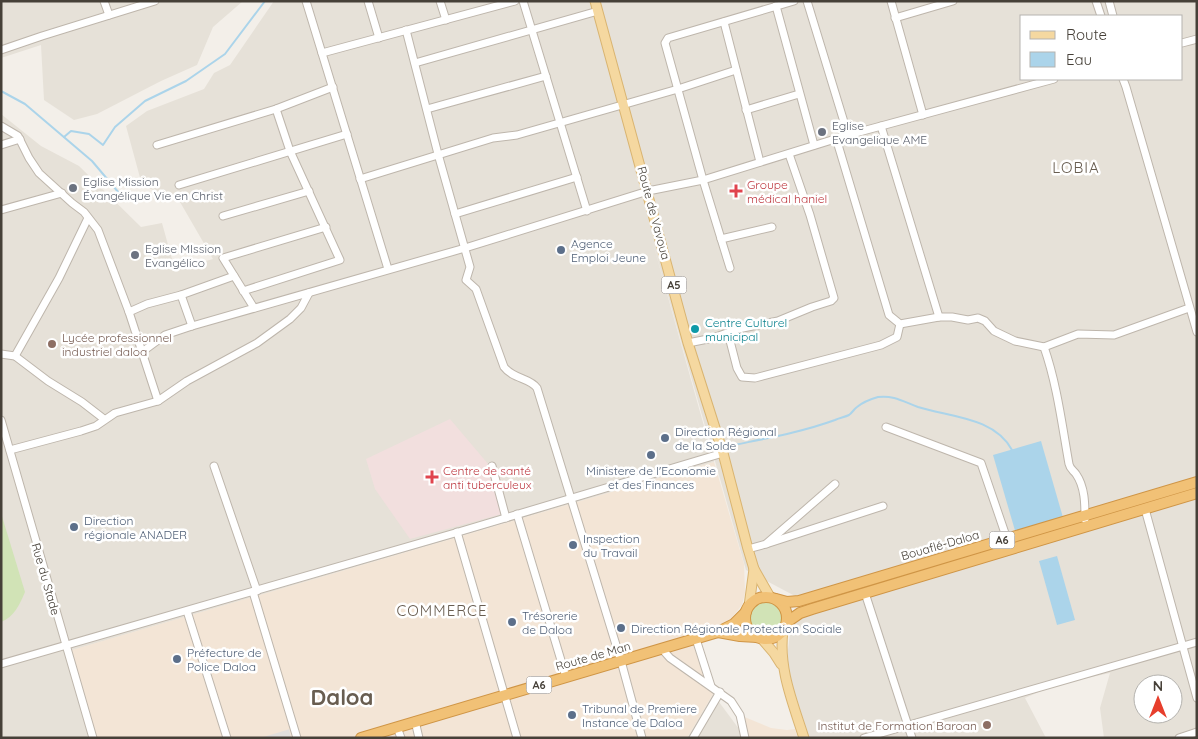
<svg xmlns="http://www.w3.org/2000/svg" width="1198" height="739" font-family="Quicksand,sans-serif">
<rect width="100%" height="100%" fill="#f3efe9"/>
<!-- residential -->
<g fill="#e6e1d8" fill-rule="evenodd">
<path d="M1 1H243L213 27 197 65 161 81 97 114 74 120 44 100 41 45 1 58Z"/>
<path d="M274 1H1197V738H1104L1100 708 1110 673 1055 685 1025 698 1046 738H804L785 675 791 625 814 603 810 604 746 570 649 229 714 462 73 650 97 738H1V114L41 146 79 166 141 227 162 223 175 270 213 259 180 202 142 185 126 126 147 111 204 89 214 73 230 65ZM1022 16H1182V79H1022ZM1143 684H1173V714H1143Z"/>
<path d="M713 694 745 737V738H687Z"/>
</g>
<!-- commercial -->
<g fill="#f3e5d6">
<path d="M714 462 744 564 745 593 742 605 729 621 719 626 693 634 707 679 713 694 687 738H97L72 650Z"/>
<path d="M742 716 771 728 787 730 795 729 798 738H748Z"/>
</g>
<!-- medical -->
<path fill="#f2dfde" d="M450 419 489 465 502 514 410 539 375 489 366 459Z"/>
<!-- green -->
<g fill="#d1e3b6">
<path d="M1 513 25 592C20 604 14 617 1 622Z"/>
<circle cx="766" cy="618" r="17"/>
</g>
<!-- parking -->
<path fill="#e2e0dd" d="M289 729 291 738H260L287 730Z"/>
<!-- water -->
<g fill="#abd4ea">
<path d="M1041 441 1064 521 1016 534 993 455Z"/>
<path d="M1057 556 1075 620 1057 625 1039 561Z"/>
</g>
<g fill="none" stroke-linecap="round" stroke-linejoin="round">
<!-- stream -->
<g stroke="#abd4ea" stroke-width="2">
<path d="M1 91 25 104 92 161 119 193"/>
<path d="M64 137 71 131 89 134 103 145 115 127 145 101 186 81 225 54 265 1"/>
<path d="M734 445C768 438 802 432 835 420 839 418 845 417 849 415 852 413 854 409 857 407 863 402 871 399 878 397 894 395 904 402 918 407 950 417 994 417 1012 450"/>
</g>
<!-- minor casing -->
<g stroke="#beb6ac" stroke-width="9">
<g id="minor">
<path d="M104 1 109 15"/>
<path d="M306 1 388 269"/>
<path d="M368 1 379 38"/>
<path d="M440 1 446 20"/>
<path d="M523 1 587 211"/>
<path d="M807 1 848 135"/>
<path d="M891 1 923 115"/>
<path d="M1096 1 1101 16"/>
<path d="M1109 1 1113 16"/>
<path d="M776 6 814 145"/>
<path d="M895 18 953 1"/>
<path d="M724 22 760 162"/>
<path d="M406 30 438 154 470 267 466 280 476 289 504 367C513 379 530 378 537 388L621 661 642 738"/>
<path d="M1182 43 1197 39"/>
<path d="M1 50 42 36 155 1"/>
<path d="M322 53 515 1"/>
<path d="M415 63 598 11"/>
<path d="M1123 79 1126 87 1197 332"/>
<path d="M427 109 546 76"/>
<path d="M746 110 799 94"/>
<path d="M1 126 18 136 29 158 39 173 72 203 84 212 98 230 129 312 158 401"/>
<path d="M881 126 939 317"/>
<path d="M836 138 889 315 900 324 939 317H952L968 320 978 318 985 321 994 331 1015 341 1044 347 1078 334 1114 335 1189 308"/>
<path d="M1 145 20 139"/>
<path d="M157 145 276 109 333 87"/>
<path d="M360 179 493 138 517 135 678 89 736 70"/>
<path d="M179 185 347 134"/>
<path d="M1 210 62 193"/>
<path d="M455 214 577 177"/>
<path d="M223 216 309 191"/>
<path d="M721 239 772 227"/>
<path d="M730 268 703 180 665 43 668 38 794 1"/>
<path d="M243 291 340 260 290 151 276 109"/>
<path d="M181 295 192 326"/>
<path d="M254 308 223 258 326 227"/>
<path d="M129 312 147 304 181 295 234 276"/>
<path d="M728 333 737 368 742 377 755 378 881 345 897 337 900 324"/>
<path d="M688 343 713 338 738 329 778 321 812 307 831 301 834 298 810 215 789 154"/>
<path d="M1044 347C1057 384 1062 425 1069 464 1070 469 1073 470 1076 474 1085 487 1085 504 1085 519"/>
<path d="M142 352 165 335 192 326 465 248 648 191 703 180 848 135 1054 79"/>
<path d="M1 354 15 356 48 381 82 402 104 419"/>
<path d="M15 356 59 278 88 218"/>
<path d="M1 420 93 738"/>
<path d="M886 427 981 463 1008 542"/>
<path d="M10 450 81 431 96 426 115 413 158 401 187 381 257 343 290 319 301 308 309 293"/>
<path d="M214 466 257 591"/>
<path d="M492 466 506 518"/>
<path d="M1145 509 1197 698"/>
<path d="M517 514 566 677"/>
<path d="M457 532 517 738"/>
<path d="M766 544 883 506"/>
<path d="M748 549 766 544 835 484"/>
<path d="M253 592 297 738"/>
<path d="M865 593 912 738"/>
<path d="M187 611 227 738"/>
<path d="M696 639 711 686"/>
<path d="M662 649 670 658 731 701 740 715 745 738"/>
<path d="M1 664 455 533 723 453"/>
<path d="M415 721 419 738"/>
<path d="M397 727 401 738"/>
<path d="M693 738 720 692"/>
<path d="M864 738 1197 642"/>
<path d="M1179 738 1197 732"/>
</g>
</g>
<!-- major casing -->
<g stroke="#d9b471" stroke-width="11">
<g id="major">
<path d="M595 1 688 343 723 453 748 549 754 569 770 597"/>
<path d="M749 606 754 569"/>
<path d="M783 631C778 668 793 703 804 738"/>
<path d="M761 638 774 653 781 664"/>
</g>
</g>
<!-- highway casing -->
<g stroke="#cf9546" stroke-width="12">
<g id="highway">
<circle cx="766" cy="618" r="21"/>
<path d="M776 599 787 602 799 601 1197 482"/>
<path d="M787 622 800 613 812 609 1197 493"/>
<path d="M718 632 740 636 757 637"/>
<path d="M361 738 718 632 734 624 746 612"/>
</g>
</g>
<!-- minor -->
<use href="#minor" stroke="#fff" stroke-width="7"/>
<!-- major -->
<use href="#major" stroke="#f5d8a0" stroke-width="9"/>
<!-- highway -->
<use href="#highway" stroke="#f1c176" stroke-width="10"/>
</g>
<!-- markers -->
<g fill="#6b7280" stroke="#fff" stroke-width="2">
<circle cx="822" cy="132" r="5"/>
<circle cx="73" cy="188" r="5"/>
<circle cx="135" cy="255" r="5"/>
</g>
<g fill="#e0444e" stroke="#fff" stroke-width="2">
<path d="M733.5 183.5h5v5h5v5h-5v5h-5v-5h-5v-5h5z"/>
<path d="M429.5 469.5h5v5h5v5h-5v5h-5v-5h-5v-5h5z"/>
</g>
<g fill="#5c6f8a" stroke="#fff" stroke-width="2">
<circle cx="561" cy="250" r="5"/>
<circle cx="665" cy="438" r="5"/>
<circle cx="651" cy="455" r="5"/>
<circle cx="74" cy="527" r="5"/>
<circle cx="573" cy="545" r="5"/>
<circle cx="512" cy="622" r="5"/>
<circle cx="621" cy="628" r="5"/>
<circle cx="177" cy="659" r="5"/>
<circle cx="572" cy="715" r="5"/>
</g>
<circle fill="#0f9aa8" stroke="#fff" stroke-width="2" cx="695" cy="329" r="5"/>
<g fill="#8d6e63" stroke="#fff" stroke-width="2">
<circle cx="52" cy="344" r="5"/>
<circle cx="987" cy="725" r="5"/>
</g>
<g text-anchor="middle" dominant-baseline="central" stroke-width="5" stroke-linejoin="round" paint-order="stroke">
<!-- shield labels -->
<g fill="#fff" stroke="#7e7974" stroke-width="1">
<rect x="661.5" y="276.5" width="25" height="17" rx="4"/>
<rect x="989.5" y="531.5" width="25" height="17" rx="4"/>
<rect x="526.5" y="676.5" width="25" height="17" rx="4"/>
</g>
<g font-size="11" font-weight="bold" fill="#464038">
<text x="674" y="285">A5</text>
<text x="1002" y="540">A6</text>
<text x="539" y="685">A6</text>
</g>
<!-- worship labels -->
<g font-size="12" fill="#5b616d" stroke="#fff" text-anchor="start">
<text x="832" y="125">Eglise<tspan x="832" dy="14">Evangelique AME</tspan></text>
<text x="83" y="181">Eglise Mission<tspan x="83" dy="14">Évangélique Vie en Christ</tspan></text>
<text x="145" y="248">Eglise MIssion<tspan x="145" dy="14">Evangélico</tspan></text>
</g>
<!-- health labels -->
<g font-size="12" fill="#be3a42" stroke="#fff" text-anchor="start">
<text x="747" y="184">Groupe<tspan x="747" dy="14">médical haniel</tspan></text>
<text x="443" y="470">Centre de santé<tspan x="443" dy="14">anti tuberculeux</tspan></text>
</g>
<!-- street labels -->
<g font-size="12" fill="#464038" stroke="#fff">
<text transform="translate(654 213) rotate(75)">Route de Vavoua</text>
<text transform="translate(940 545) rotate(-16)">Bouaflé-Daloa</text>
<text transform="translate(46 579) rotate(74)">Rue du Stade</text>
<text transform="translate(593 656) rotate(-16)">Route de Man</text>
</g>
<!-- service labels -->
<g font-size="12" fill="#4e5e75" stroke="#fff" text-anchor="start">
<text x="571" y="243">Agence<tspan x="571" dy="14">Emploi Jeune</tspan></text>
<text x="675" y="431">Direction Régional<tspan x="675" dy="14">de la Solde</tspan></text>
<text x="651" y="470" text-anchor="middle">Ministere de l'Economie<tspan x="651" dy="14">et des Finances</tspan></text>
<text x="84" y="520">Direction<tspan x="84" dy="14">régionale ANADER</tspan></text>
<text x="583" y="538">Inspection<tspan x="583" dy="14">du Travail</tspan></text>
<text x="522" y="615">Trésorerie<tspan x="522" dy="14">de Daloa</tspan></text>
<text x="631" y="628">Direction Régionale Protection Sociale</text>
<text x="187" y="652">Préfecture de<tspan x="187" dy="14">Police Daloa</tspan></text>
<text x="582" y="708">Tribunal de Premiere<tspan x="582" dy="14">Instance de Daloa</tspan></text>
</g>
<!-- culture labels -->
<g font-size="12" fill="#0d838f" stroke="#fff" text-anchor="start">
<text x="705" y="322">Centre Culturel<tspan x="705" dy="14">municipal</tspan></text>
</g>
<!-- education labels -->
<g font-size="12" fill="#785e54" stroke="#fff" text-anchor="start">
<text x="62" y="337">Lycée professionnel<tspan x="62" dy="14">industriel daloa</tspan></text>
<text x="977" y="725" text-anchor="end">Institut de Formation Baroan</text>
</g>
<!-- quarter labels -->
<g font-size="15" letter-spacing="1" fill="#685d50" stroke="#fff">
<text x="1076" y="167">LOBIA</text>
<text x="442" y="610">COMMERCE</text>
</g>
<!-- town labels -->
<g font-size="22" font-weight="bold" fill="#685d50" stroke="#fff">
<text x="342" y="697">Daloa</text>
</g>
</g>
<!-- border -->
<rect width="1198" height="739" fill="none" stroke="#464038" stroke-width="5"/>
<!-- legend -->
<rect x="1020" y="15" width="162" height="65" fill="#ffffff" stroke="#b5b3af"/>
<rect x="1030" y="31" width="25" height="8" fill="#f5d8a0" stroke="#b5b3af"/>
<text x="1066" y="40" font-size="15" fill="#464038">Route</text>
<rect x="1030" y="52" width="25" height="15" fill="#abd4ea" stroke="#b5b3af"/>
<text x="1066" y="65" font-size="15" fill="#464038">Eau</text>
<!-- north arrow -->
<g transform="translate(1158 699)"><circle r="24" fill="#ffffff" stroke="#b5b3af"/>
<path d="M0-4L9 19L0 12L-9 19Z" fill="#e73e2c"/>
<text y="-8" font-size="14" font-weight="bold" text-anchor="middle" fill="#464038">N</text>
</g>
</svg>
